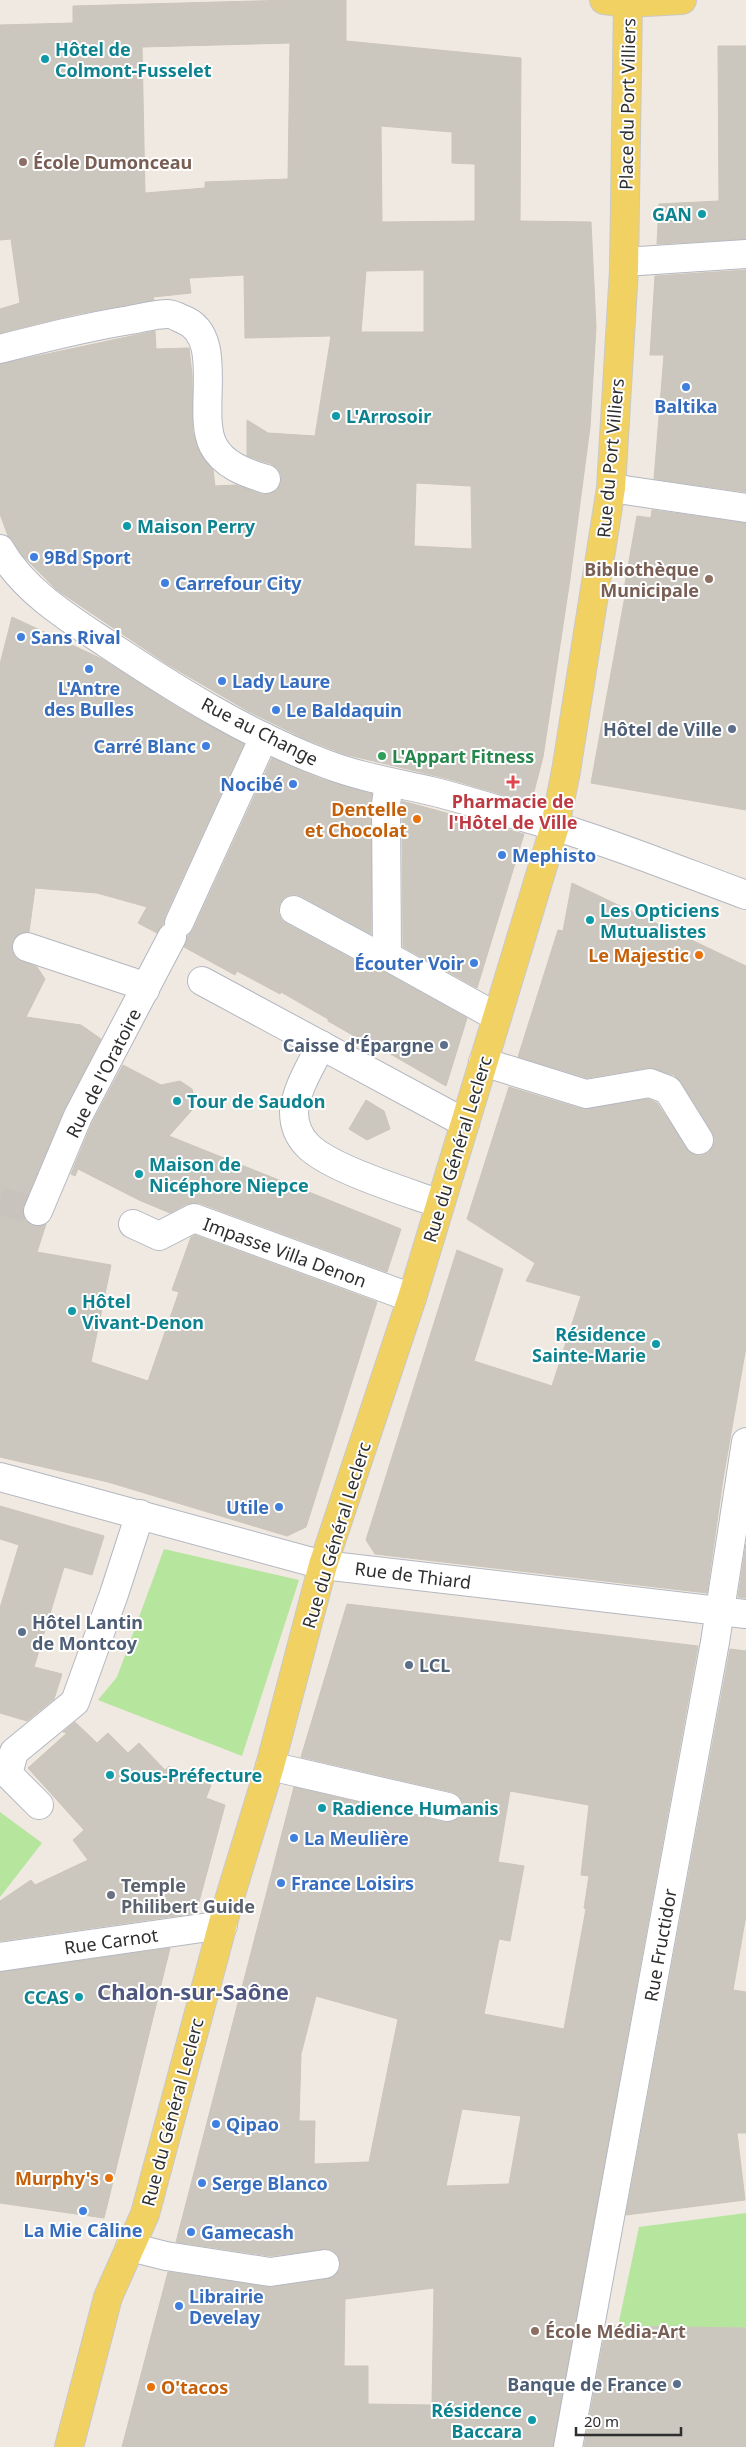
<svg xmlns="http://www.w3.org/2000/svg" width="746" height="2447" font-family="'Noto Sans',sans-serif">
<rect width="100%" height="100%" fill="#efe9e1"/>
<!-- green -->
<g fill="#b6e59e">
<path d="M164 1549 299 1580 242 1756 98 1700 117 1677Z"/>
<path d="M0 1812 42 1843 0 1897Z"/>
<path d="M746 2213V2328L618 2326 639 2227Z"/>
</g>
<!-- building -->
<g fill="#cbc7bf" stroke="#cbc5ba" fill-rule="evenodd">
<path d="M292 0H346V41L521 58 520 221 591 222 596 327 590 427 570 579 543 757 531 803 449 779 344 754 303 738 248 711 167 664 57 590 23 556 8 536 0 514V364L155 331 156 349 189 348 192 375 193 432 200 453 213 470 215 486 236 485 261 494H269L277 490 281 483V475L278 469 271 464 247 456V420L268 433 315 436 331 336 245 338 244 275 189 278 191 293 153 297 154 300 77 314 0 333V309L20 303 11 239 0 240V25L73 23V6ZM290 43 288 179 205 182V188L145 193 142 47ZM381 126 452 132V163L475 164V221L382 222ZM424 270V332H361L366 271ZM416 483 471 486 472 549 414 546Z"/>
<path d="M718 46H746V239L657 244 659 204 719 201Z"/>
<path d="M746 270V492L654 479 664 355H650L655 276Z"/>
<path d="M652 510 746 523V810L591 783 625 596 623 595 637 516 651 518Z"/>
<path d="M12 617 102 659 177 707 244 744 165 916 163 924 157 933 138 923 147 907 97 893 35 888 29 932 17 935 12 943V951L16 958 37 967 45 979 26 1017 81 1025 101 1039 64 1110 24 1205 22 1212 25 1220 32 1225 39 1226 46 1224 37 1252 111 1265 91 1362 148 1381 179 1292 172 1290 191 1237 195 1235 377 1302 306 1527 287 1536 108 1482 0 1457V664Z"/>
<path d="M272 758 321 779 372 794 371 934 301 896 293 894 285 897 280 903 278 911 281 919 287 924 361 964 381 970 467 1018 446 1086 387 1052 386 1054 328 1021V1019L281 992 280 994 237 971 235 975 184 947 188 936 193 930Z"/>
<path d="M402 801 524 834 477 988 403 947Z"/>
<path d="M572 883 746 966V1347L723 1479 707 1593 375 1554 366 1540 457 1250 503 1269 474 1361 552 1386 581 1296 526 1281 535 1263 467 1219 509 1087 582 1109 648 1099 657 1103 691 1153 700 1156 708 1153 713 1147 715 1139 712 1132 681 1082 674 1075 647 1068 587 1078 518 1057 558 930 563 931Z"/>
<path d="M123 1065 161 1085 180 1081 192 1089 195 1099 192 1110 169 1136 401 1229 387 1272 199 1203 187 1204 170 1213 139 1200 78 1169 75 1176 71 1174 92 1123Z"/>
<path d="M366 1100 384 1111 390 1129 367 1140 349 1129Z"/>
<path d="M0 1506 104 1536 92 1575 64 1567 34 1667 62 1674 54 1699 27 1721 0 1713V1608L19 1545 0 1539Z"/>
<path d="M746 1544V1598L738 1597Z"/>
<path d="M347 1604 698 1646 553 2447H122L168 2272 272 2287 327 2279 335 2276 340 2269V2262L338 2255 330 2249 270 2256 176 2242 294 1787 444 1822H453L459 1818 463 1811V1802L458 1795 452 1792 301 1757ZM510 1791 589 1805 581 1875 589 1876 584 1908 586 1909 564 2029 484 2014 499 1939 510 1941 524 1866 498 1862ZM316 1996 398 2019 369 2162 314 2164 315 2121H299L301 2054ZM462 2109 521 2116 509 2184 446 2186ZM434 2288 432 2405 368 2404V2366H344L345 2299Z"/>
<path d="M730 1649 746 1651V1915L733 1990 746 1992V2133H737L745 2200 626 2215Z"/>
<path d="M75 1722 97 1743 108 1733 128 1753 139 1743 165 1770 169 1766 176 1774 180 1770 188 1777 211 1785 206 1798 225 1805 196 1913 0 1941V1901L31 1880 35 1885 88 1860 73 1840 84 1830 28 1768 67 1733 63 1732Z"/>
<path d="M170 1948 104 2218 0 2203V1972Z"/>
<path d="M606 2326 746 2328V2447H584Z"/>
</g>
<g fill="none" stroke-linecap="round" stroke-linejoin="round">
<!-- minor-tunnel -->
<path stroke="#c8c4bd" stroke-width="28" stroke-dasharray="28 14" stroke-linecap="butt" d="M0 1201 38 1211"/>
<!-- minor casing -->
<g stroke="#b4b7c1" stroke-width="30">
<g id="minor">
<path d="M624 262 746 254"/>
<path d="M0 349C43 338 86 327 130 320 142 318 156 314 168 314 172 314 178 317 182 319 227 335 196 411 213 445 223 465 246 473 266 479"/>
<path d="M611 488 746 508"/>
<path d="M0 549C23 590 68 618 106 643 175 689 248 735 326 764 360 777 396 783 431 791 468 800 504 812 540 822 610 842 678 870 746 895"/>
<path d="M294 910 368 950 387 956 497 1017"/>
<path d="M179 923 264 737"/>
<path d="M27 947 132 982 145 990"/>
<path d="M387 956 386 804 389 783"/>
<path d="M202 981 465 1123"/>
<path d="M321 1045C311 1066 296 1089 294 1112 294 1125 299 1137 308 1146 331 1169 407 1192 440 1204"/>
<path d="M483 1062 586 1094 650 1083 668 1090 699 1140"/>
<path d="M38 1211 78 1116 172 937"/>
<path d="M133 1224 159 1236 194 1218 412 1298"/>
<path d="M0 1477 323 1565 746 1614"/>
<path d="M270 1766 448 1807"/>
<path d="M39 1805 8 1774 14 1752 75 1702 114 1594 140 1514"/>
<path d="M0 1957 223 1925"/>
<path d="M130 2247 166 2256 270 2272 325 2264"/>
<path d="M568 2447 715 1642 746 1442"/>
</g>
</g>
<!-- major casing -->
<g stroke="#c9c9c9" stroke-width="30">
<g id="major">
<path d="M604 0 628 3 682 0"/>
<path d="M69 2447 108 2297 145 2214 230 1897 270 1766 323 1565 412 1298 555 826 566 771 611 488 624 269 628 3"/>
</g>
</g>
<!-- minor -->
<use href="#minor" stroke="#fff" stroke-width="28"/>
<!-- major -->
<use href="#major" stroke="#f2d163" stroke-width="28"/>
</g>
<!-- markers -->
<g fill="#0f9aa8" stroke="#fff" stroke-width="2">
<circle cx="45" cy="59" r="5"/>
<circle cx="702" cy="214" r="5"/>
<circle cx="336" cy="416" r="5"/>
<circle cx="127" cy="526" r="5"/>
<circle cx="590" cy="920" r="5"/>
<circle cx="177" cy="1101" r="5"/>
<circle cx="139" cy="1174" r="5"/>
<circle cx="72" cy="1311" r="5"/>
<circle cx="656" cy="1344" r="5"/>
<circle cx="110" cy="1775" r="5"/>
<circle cx="322" cy="1808" r="5"/>
<circle cx="79" cy="1997" r="5"/>
<circle cx="532" cy="2420" r="5"/>
</g>
<g fill="#8d6e63" stroke="#fff" stroke-width="2">
<circle cx="23" cy="162" r="5"/>
<circle cx="709" cy="579" r="5"/>
<circle cx="535" cy="2331" r="5"/>
</g>
<g fill="#3f7fe0" stroke="#fff" stroke-width="2">
<circle cx="686" cy="387" r="5"/>
<circle cx="34" cy="557" r="5"/>
<circle cx="165" cy="583" r="5"/>
<circle cx="21" cy="637" r="5"/>
<circle cx="89" cy="669" r="5"/>
<circle cx="222" cy="681" r="5"/>
<circle cx="276" cy="710" r="5"/>
<circle cx="206" cy="746" r="5"/>
<circle cx="293" cy="784" r="5"/>
<circle cx="502" cy="855" r="5"/>
<circle cx="474" cy="963" r="5"/>
<circle cx="279" cy="1507" r="5"/>
<circle cx="294" cy="1838" r="5"/>
<circle cx="281" cy="1883" r="5"/>
<circle cx="216" cy="2124" r="5"/>
<circle cx="202" cy="2183" r="5"/>
<circle cx="83" cy="2211" r="5"/>
<circle cx="191" cy="2232" r="5"/>
<circle cx="179" cy="2306" r="5"/>
</g>
<g fill="#5c6f8a" stroke="#fff" stroke-width="2">
<circle cx="732" cy="729" r="5"/>
<circle cx="444" cy="1045" r="5"/>
<circle cx="22" cy="1632" r="5"/>
<circle cx="409" cy="1665" r="5"/>
<circle cx="677" cy="2384" r="5"/>
</g>
<circle fill="#2e9e5b" stroke="#fff" stroke-width="2" cx="382" cy="756" r="5"/>
<path fill="#e0444e" stroke="#fff" stroke-width="2" d="M510.5 774.5h5v5h5v5h-5v5h-5v-5h-5v-5h5z"/>
<g fill="#e8710a" stroke="#fff" stroke-width="2">
<circle cx="417" cy="819" r="5"/>
<circle cx="699" cy="955" r="5"/>
<circle cx="109" cy="2178" r="5"/>
<circle cx="151" cy="2387" r="5"/>
</g>
<circle fill="#6b7280" stroke="#fff" stroke-width="2" cx="111" cy="1895" r="5"/>
<g text-anchor="middle" dominant-baseline="central" stroke-width="4" stroke-linejoin="round" paint-order="stroke">
<!-- culture labels -->
<g font-size="18" font-weight="bold" fill="#0d838f" stroke="#fff" text-anchor="start">
<text x="55" y="49">Hôtel de<tspan x="55" dy="21">Colmont-Fusselet</tspan></text>
<text x="692" y="214" text-anchor="end">GAN</text>
<text x="346" y="416">L'Arrosoir</text>
<text x="137" y="526">Maison Perry</text>
<text x="600" y="910">Les Opticiens<tspan x="600" dy="21">Mutualistes</tspan></text>
<text x="187" y="1101">Tour de Saudon</text>
<text x="149" y="1164">Maison de<tspan x="149" dy="21">Nicéphore Niepce</tspan></text>
<text x="82" y="1301">Hôtel<tspan x="82" dy="21">Vivant-Denon</tspan></text>
<text x="646" y="1334" text-anchor="end">Résidence<tspan x="646" dy="21">Sainte-Marie</tspan></text>
<text x="120" y="1775">Sous-Préfecture</text>
<text x="332" y="1808">Radience Humanis</text>
<text x="69" y="1997" text-anchor="end">CCAS</text>
<text x="522" y="2410" text-anchor="end">Résidence<tspan x="522" dy="21">Baccara</tspan></text>
</g>
<!-- street labels -->
<g font-size="18" fill="#2e2e2e" stroke="#fff">
<text transform="translate(627 104) rotate(-89)">Place du Port Villiers</text>
<text transform="translate(610 458) rotate(-85)">Rue du Port Villiers</text>
<text transform="translate(260 731) rotate(27)">Rue au Change</text>
<text transform="translate(103 1073) rotate(-63)">Rue de l'Oratoire</text>
<text transform="translate(457 1149) rotate(-73)">Rue du Général Leclerc</text>
<text transform="translate(285 1252) rotate(20)">Impasse Villa Denon</text>
<text transform="translate(336 1535) rotate(-73)">Rue du Général Leclerc</text>
<text transform="translate(413 1575) rotate(7)">Rue de Thiard</text>
<text transform="translate(111 1941) rotate(-8)">Rue Carnot</text>
<text transform="translate(660 1945) rotate(-80)">Rue Fructidor</text>
<text transform="translate(172 2112) rotate(-75)">Rue du Général Leclerc</text>
</g>
<!-- education labels -->
<g font-size="18" font-weight="bold" fill="#785e54" stroke="#fff" text-anchor="start">
<text x="33" y="162">École Dumonceau</text>
<text x="699" y="569" text-anchor="end">Bibliothèque<tspan x="699" dy="21">Municipale</tspan></text>
<text x="545" y="2331">École Média-Art</text>
</g>
<!-- shop labels -->
<g font-size="18" font-weight="bold" fill="#366cbe" stroke="#fff" text-anchor="start">
<text x="686" y="406" text-anchor="middle">Baltika</text>
<text x="44" y="557">9Bd Sport</text>
<text x="175" y="583">Carrefour City</text>
<text x="31" y="637">Sans Rival</text>
<text x="232" y="681">Lady Laure</text>
<text x="89" y="688" text-anchor="middle">L'Antre<tspan x="89" dy="21">des Bulles</tspan></text>
<text x="286" y="710">Le Baldaquin</text>
<text x="196" y="746" text-anchor="end">Carré Blanc</text>
<text x="283" y="784" text-anchor="end">Nocibé</text>
<text x="512" y="855">Mephisto</text>
<text x="464" y="963" text-anchor="end">Écouter Voir</text>
<text x="269" y="1507" text-anchor="end">Utile</text>
<text x="304" y="1838">La Meulière</text>
<text x="291" y="1883">France Loisirs</text>
<text x="226" y="2124">Qipao</text>
<text x="212" y="2183">Serge Blanco</text>
<text x="83" y="2230" text-anchor="middle">La Mie Câline</text>
<text x="201" y="2232">Gamecash</text>
<text x="189" y="2296">Librairie<tspan x="189" dy="21">Develay</tspan></text>
</g>
<!-- service labels -->
<g font-size="18" font-weight="bold" fill="#4e5e75" stroke="#fff" text-anchor="end">
<text x="722" y="729">Hôtel de Ville</text>
<text x="434" y="1045">Caisse d'Épargne</text>
<text x="32" y="1622" text-anchor="start">Hôtel Lantin<tspan x="32" dy="21">de Montcoy</tspan></text>
<text x="419" y="1665" text-anchor="start">LCL</text>
<text x="667" y="2384">Banque de France</text>
</g>
<!-- leisure labels -->
<g font-size="18" font-weight="bold" fill="#27864d" stroke="#fff" text-anchor="start">
<text x="392" y="756">L'Appart Fitness</text>
</g>
<!-- health labels -->
<g font-size="18" font-weight="bold" fill="#be3a42" stroke="#fff">
<text x="513" y="801">Pharmacie de<tspan x="513" dy="21">l'Hôtel de Ville</tspan></text>
</g>
<!-- food labels -->
<g font-size="18" font-weight="bold" fill="#c56008" stroke="#fff" text-anchor="end">
<text x="407" y="809">Dentelle<tspan x="407" dy="21">et Chocolat</tspan></text>
<text x="689" y="955">Le Majestic</text>
<text x="99" y="2178">Murphy's</text>
<text x="161" y="2387" text-anchor="start">O'tacos</text>
</g>
<!-- worship labels -->
<g font-size="18" font-weight="bold" fill="#5b616d" stroke="#fff" text-anchor="start">
<text x="121" y="1885">Temple<tspan x="121" dy="21">Philibert Guide</tspan></text>
</g>
<!-- district labels -->
<g font-size="22" font-weight="bold" fill="#4d5680" stroke="#fff">
<text x="193" y="1991">Chalon-sur-Saône</text>
</g>
</g>
<!-- scale -->
<path d="M576 2427v8h105v-8" fill="none" stroke="#2e2e2e" stroke-width="2.5"/>
<text x="584" y="2427" font-size="15" fill="#2e2e2e" stroke="#ffffff" stroke-width="4" paint-order="stroke">20 m</text>
</svg>
